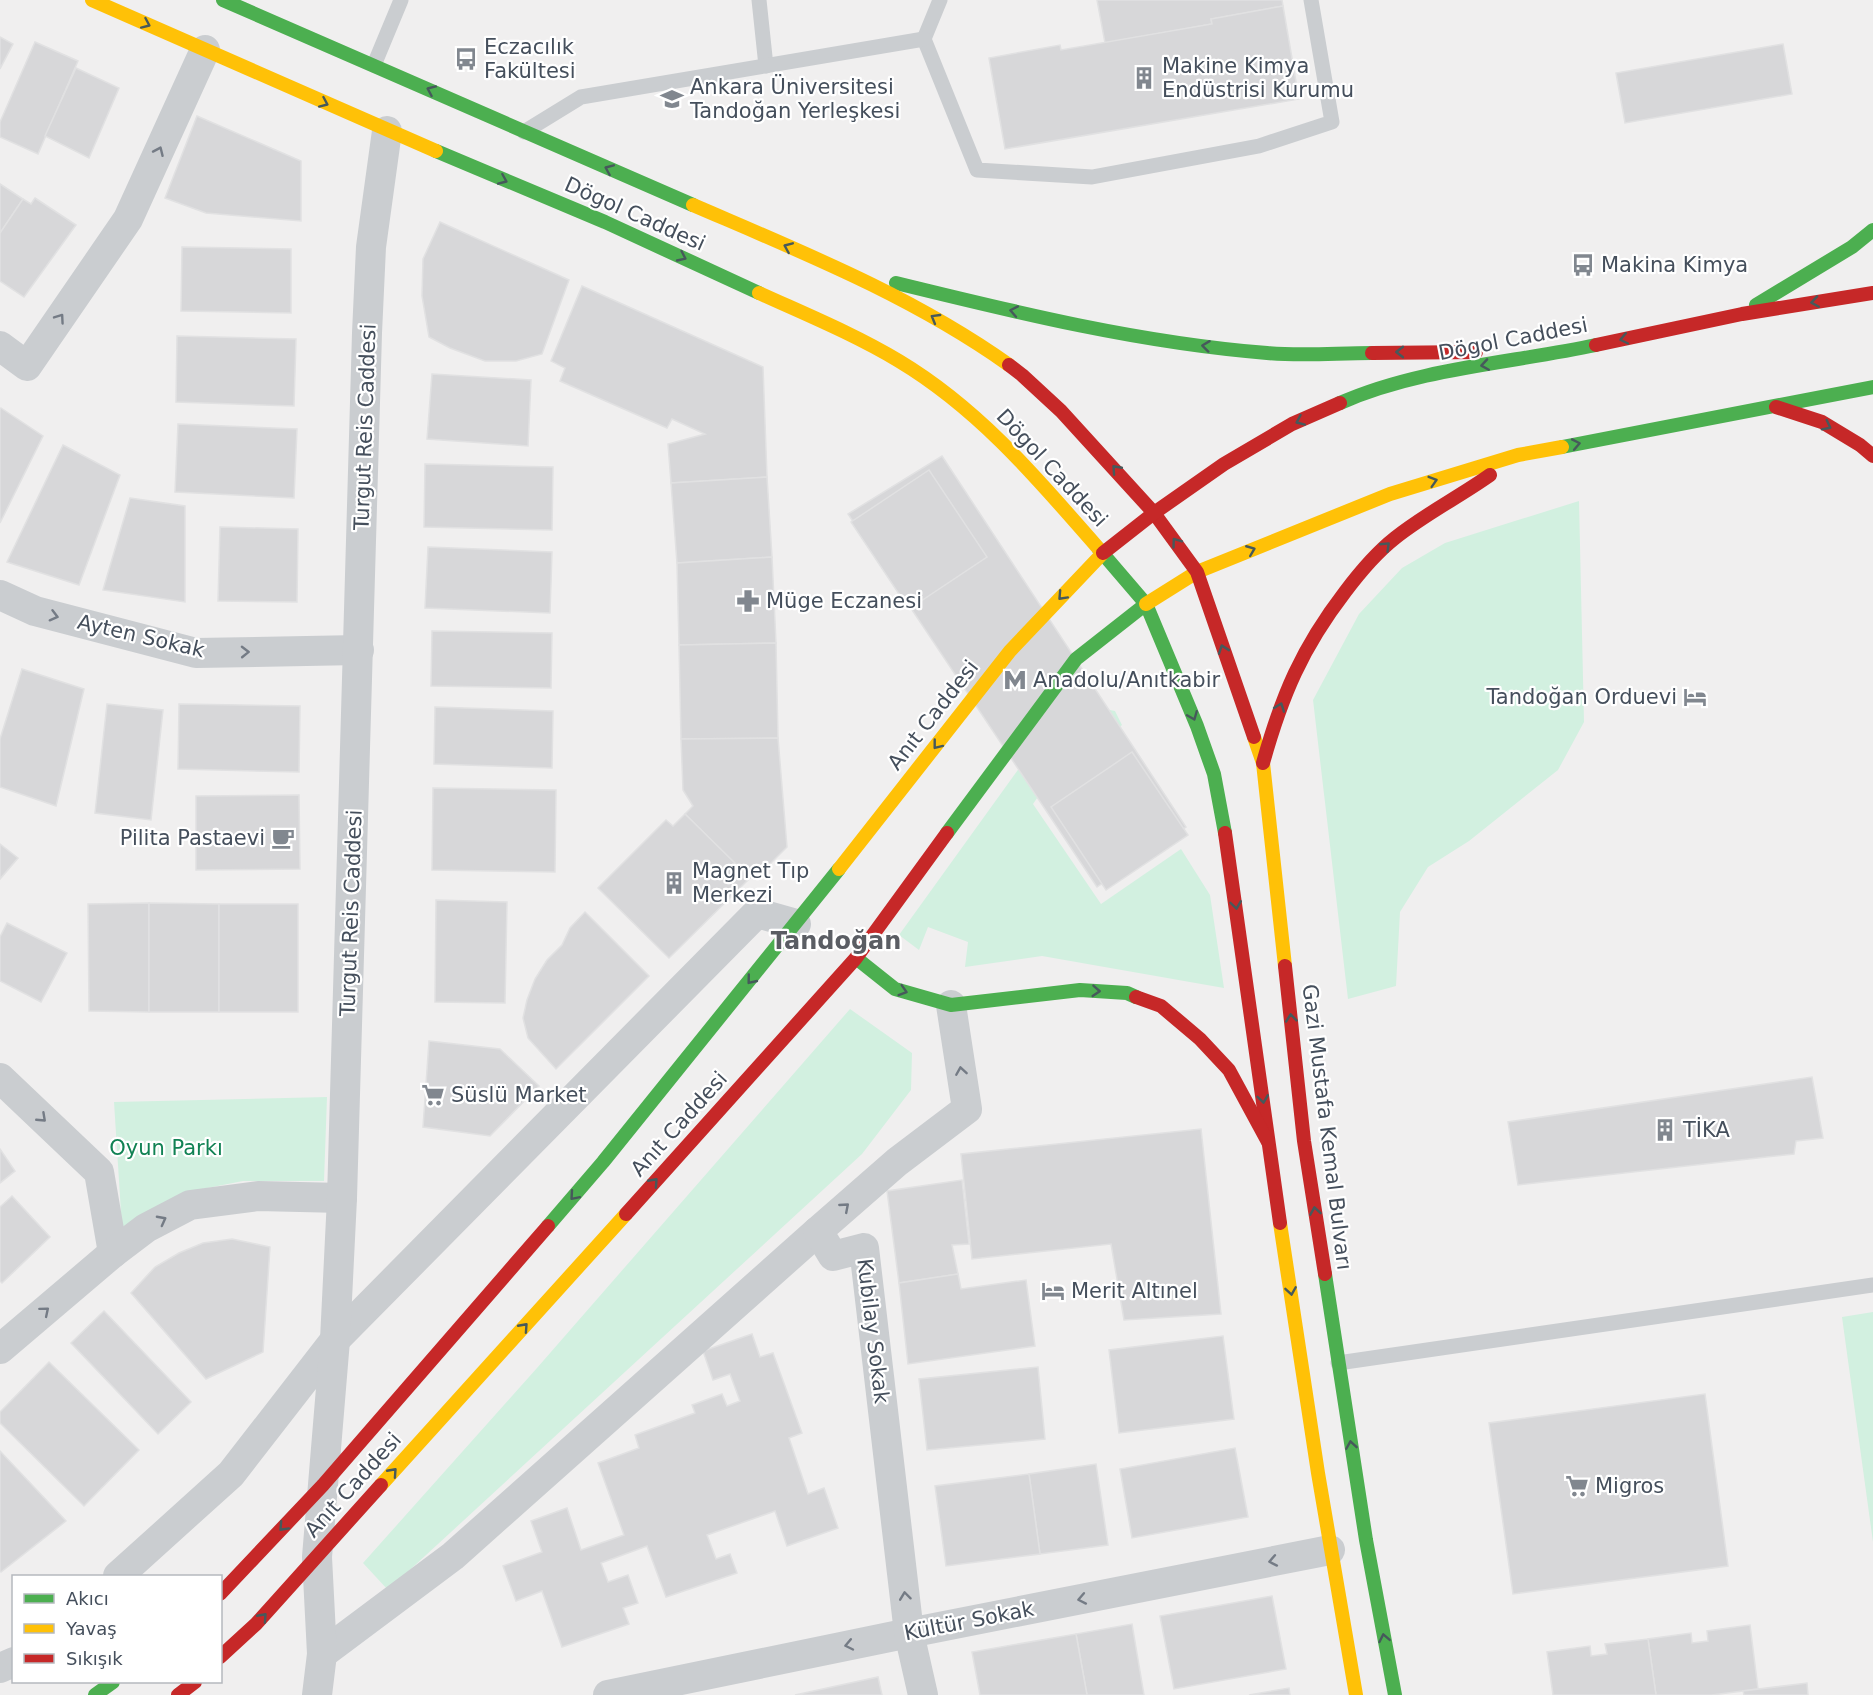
<svg xmlns="http://www.w3.org/2000/svg" width="1873" height="1695" font-family="'DejaVu Sans',sans-serif">
<rect width="100%" height="100%" fill="#f0efef"/>
<!-- green -->
<g fill="#d2f0e0">
<path d="M1579 501 1584 722 1558 770 1469 841 1428 867 1400 912 1396 986 1348 999 1313 700 1359 614 1402 568 1445 543Z"/>
<path d="M1079 704 1115 711 1122 725 1042 791 1033 804 1101 904 1181 849 1210 895 1224 988 1042 956 965 967 968 942 928 927 919 950 899 935 1051 724Z"/>
<path d="M850 1009 912 1053 911 1090 862 1154 388 1590 363 1563 537 1368Z"/>
<path d="M327 1097 324 1181H243L182 1193 122 1228 114 1102Z"/>
<path d="M1873 1312V1542L1842 1317Z"/>
</g>
<!-- building -->
<g fill="#d7d7d9" stroke="#e1e1e2" stroke-width="1.5">
<path d="M1097 0H1282L1283 6 1211 19 1212 24 1105 43Z"/>
<path d="M1283 6 1299 99 1005 149 989 58 1060 45 1061 50 1212 24 1211 19Z"/>
<path d="M0 37 13 44 0 69Z"/>
<path d="M35 42 78 61 38 154 0 137V122Z"/>
<path d="M1783 44 1792 94 1625 123 1616 73Z"/>
<path d="M76 68 119 88 89 158 45 136Z"/>
<path d="M197 116 301 161V221L206 213 165 198Z"/>
<path d="M0 184 23 199 0 233Z"/>
<path d="M35 198 76 225 24 297 0 281V233L23 199 31 204Z"/>
<path d="M440 222 569 280 542 354 516 361H485L450 348 429 337 422 296 423 259Z"/>
<path d="M182 247 291 249V313L181 311Z"/>
<path d="M582 286 763 367 767 477 671 483 668 444 705 434 672 419 667 428 560 381 565 368 551 361Z"/>
<path d="M177 336 296 339 294 406 176 402Z"/>
<path d="M432 374 531 380 528 446 427 439Z"/>
<path d="M1 408 43 436 0 523V410Z"/>
<path d="M178 424 297 429 294 498 175 492Z"/>
<path d="M63 445 120 475 79 585 7 562Z"/>
<path d="M942 456 1186 827 1097 887 848 514Z"/>
<path d="M425 464 553 467 552 530 424 527Z"/>
<path d="M929 470 987 557 909 609 851 522Z"/>
<path d="M767 477 772 557 677 563 671 483Z"/>
<path d="M130 498 185 506V602L103 590Z"/>
<path d="M220 527 298 529 297 602 218 601Z"/>
<path d="M428 547 552 552 550 613 425 608Z"/>
<path d="M772 557 776 643 679 645 677 563Z"/>
<path d="M432 631 552 633 551 688 431 686Z"/>
<path d="M776 643 778 738 681 739 679 645Z"/>
<path d="M22 669 84 689 56 806 0 787V739Z"/>
<path d="M107 704 163 710 151 820 95 813Z"/>
<path d="M179 704 300 706 299 772 178 769Z"/>
<path d="M435 707 553 711 552 768 434 764Z"/>
<path d="M778 738 787 847 768 866 750 878 685 814 693 806 683 790 681 739Z"/>
<path d="M1132 752 1188 835 1106 890 1051 807Z"/>
<path d="M433 788 556 790 555 872 432 870Z"/>
<path d="M299 795 300 869 196 870V796Z"/>
<path d="M685 814 750 878 669 958 598 888 666 820 673 826Z"/>
<path d="M0 844 18 858 0 879Z"/>
<path d="M436 900 507 902 505 1003 435 1002Z"/>
<path d="M149 903V1012L89 1011 88 904Z"/>
<path d="M149 903 219 904V1012H149Z"/>
<rect x="219" y="904" width="79" height="108"/>
<path d="M585 912 649 976 556 1069 528 1038 523 1018 527 1000 535 979 547 960 562 945 570 928Z"/>
<path d="M7 923 67 953 41 1002 0 981V937Z"/>
<path d="M429 1041 500 1049 539 1086 490 1136 423 1127Z"/>
<path d="M1812 1077 1823 1138 1796 1141 1794 1154 1518 1185 1508 1122Z"/>
<path d="M1201 1129 1221 1314 1124 1320 1111 1244 972 1259 961 1154Z"/>
<path d="M0 1149 15 1171 0 1183Z"/>
<path d="M962 1180 969 1244 952 1245 958 1274 899 1283 887 1191Z"/>
<path d="M12 1196 50 1237 2 1283 0 1281V1207Z"/>
<path d="M232 1239 270 1247 263 1352 206 1379 131 1293 155 1267 179 1253 203 1243Z"/>
<path d="M958 1274 961 1289 1026 1280 1035 1346 908 1364 899 1283Z"/>
<path d="M104 1311 191 1402 158 1434 71 1343Z"/>
<path d="M752 1334 760 1357 773 1353 802 1433 789 1438 808 1494 824 1488 838 1528 787 1546 775 1511 707 1535 716 1559 730 1554 737 1573 666 1597 647 1546 601 1563 608 1582 628 1575 638 1603 623 1608 629 1624 562 1647 542 1591 516 1601 503 1566 542 1552 531 1521 567 1508 581 1550 624 1535 598 1463 639 1448 635 1435 695 1413 692 1405 722 1394 727 1406 740 1401 730 1374 713 1380 703 1351Z"/>
<path d="M1223 1336 1234 1419 1119 1433 1109 1350Z"/>
<path d="M49 1362 139 1450 84 1506 0 1423V1412Z"/>
<path d="M1038 1367 1045 1439 927 1450 919 1379Z"/>
<path d="M1705 1394 1728 1566 1513 1594 1489 1423Z"/>
<path d="M1235 1448 1248 1517 1132 1538 1120 1469Z"/>
<path d="M0 1451 66 1521 1 1572 0 1571Z"/>
<path d="M1096 1464 1108 1545 1040 1554 1029 1474Z"/>
<path d="M1029 1474 1040 1554 946 1566 935 1486Z"/>
<path d="M1272 1596 1286 1669 1174 1689 1160 1616Z"/>
<path d="M1132 1624 1144 1695H1087L1076 1634Z"/>
<path d="M1750 1625 1758 1689 1712 1695H1656L1648 1639 1691 1633 1692 1643 1708 1641 1707 1631Z"/>
<path d="M1076 1634 1087 1695H980L972 1652Z"/>
<path d="M1648 1639 1656 1695H1553L1547 1652 1590 1646 1591 1656 1607 1654 1605 1644Z"/>
<path d="M878 1677 882 1695H795Z"/>
<path d="M1807 1683 1808 1695H1744L1743 1691Z"/>
<path d="M1289 1688 1290 1695H1249Z"/>
</g>
<g fill="none" stroke-linecap="round" stroke-linejoin="round">
<!-- lane -->
<g stroke="#cacdd0" stroke-width="15">
<path d="M759 0 766 66"/>
<path d="M940 0 924 39 977 170 1092 177 1259 146 1332 122 1311 0"/>
<path d="M374 65 401 0"/>
<path d="M524 132 581 97 924 39"/>
<path d="M1338 1363 1873 1285"/>
</g>
<!-- street -->
<g stroke="#cacdd0" stroke-width="30">
<path d="M0 346 27 366 128 219 205 50"/>
<path d="M0 595 35 611 196 653 359 650"/>
<path d="M0 1078 99 1172 113 1253"/>
<path d="M0 1349 113 1253 146 1228 190 1205 258 1196 342 1198"/>
<path d="M118 1576 231 1474 335 1340 757 913 796 924"/>
<path d="M322 1654 453 1556 818 1231"/>
<path d="M0 1668 14 1662"/>
<path d="M317 1695 322 1654 317 1557 335 1340 342 1198 367 333 371 247 387 131"/>
<path d="M608 1695 909 1633 1330 1550"/>
<path d="M923 1695 909 1633 864 1248 833 1256 818 1231 897 1162 967 1109 951 1005"/>
</g>
<!-- fast -->
<g stroke="#4caf50" stroke-width="14">
<path d="M223 0 693 205"/>
<path d="M436 151 605 222 759 293"/>
<path d="M896 283C1018 313 1141 343 1267 353 1301 356 1337 353 1372 353"/>
<path d="M1756 305 1852 247 1873 230"/>
<path d="M1340 403C1419 368 1512 363 1596 345"/>
<path d="M1562 447 1873 387"/>
<path d="M1098 548 1146 604 1197 726 1214 774 1225 833"/>
<path d="M947 833 1076 659 1146 604"/>
<path d="M856 958 895 989 951 1005 1080 990 1127 993 1136 997"/>
<path d="M548 1226 603 1162 839 869"/>
<path d="M1325 1274 1366 1540 1395 1695"/>
<path d="M95 1695 113 1682"/>
</g>
<!-- slow -->
<g stroke="#ffc107" stroke-width="14">
<path d="M92 0 436 151"/>
<path d="M693 205C802 252 912 296 1009 365"/>
<path d="M759 293C805 314 854 334 899 361 979 409 1037 478 1098 548"/>
<path d="M1146 604 1197 572 1390 494 1518 455 1562 447"/>
<path d="M1254 737 1263 763 1285 966"/>
<path d="M839 869 1010 651 1103 553"/>
<path d="M1280 1223 1318 1473 1356 1695"/>
<path d="M381 1485 626 1214"/>
</g>
<!-- jam -->
<g stroke="#c62828" stroke-width="14">
<path d="M1596 345 1742 314 1873 293"/>
<path d="M1372 353 1476 352"/>
<path d="M1009 365 1022 375 1061 411 1154 513 1197 572 1254 737"/>
<path d="M1776 407 1822 422 1860 445 1873 456"/>
<path d="M1103 553 1154 513 1224 464 1292 424 1340 403"/>
<path d="M1263 763C1282 695 1302 648 1345 592 1360 572 1376 553 1395 538 1425 514 1459 497 1490 475"/>
<path d="M1225 833 1280 1223"/>
<path d="M1285 966 1304 1141 1325 1274"/>
<path d="M1136 997 1161 1006 1200 1039 1229 1070 1268 1142"/>
<path d="M626 1214 856 958 947 833"/>
<path d="M220 1594 323 1485 548 1226"/>
<path d="M220 1657 256 1624 381 1485"/>
<path d="M178 1695 195 1682"/>
</g>
</g>
<!-- one-way arrows -->
<defs><path id="oneway-chevron" d="M-2-3.5L2.5 0L-2 3.5" fill="none" stroke-width="1.6" stroke-linecap="round" stroke-linejoin="round" transform="scale(1.5)"/></defs>
<g stroke="#46595b">
<use href="#oneway-chevron" transform="translate(146 24) rotate(24)"/>
<use href="#oneway-chevron" transform="translate(431 90) rotate(-156)"/>
<use href="#oneway-chevron" transform="translate(324 103) rotate(24)"/>
<use href="#oneway-chevron" transform="translate(609 169) rotate(-157)"/>
<use href="#oneway-chevron" transform="translate(503 180) rotate(23)"/>
<use href="#oneway-chevron" transform="translate(788 247) rotate(-157)"/>
<use href="#oneway-chevron" transform="translate(682 257) rotate(25)"/>
<use href="#oneway-chevron" transform="translate(1815 302) rotate(171)"/>
<use href="#oneway-chevron" transform="translate(1014 311) rotate(-169)"/>
<use href="#oneway-chevron" transform="translate(935 318) rotate(-150)"/>
<use href="#oneway-chevron" transform="translate(1624 339) rotate(168)"/>
<use href="#oneway-chevron" transform="translate(1206 346) rotate(-173)"/>
<use href="#oneway-chevron" transform="translate(1400 352) rotate(-180)"/>
<use href="#oneway-chevron" transform="translate(1485 365) rotate(171)"/>
<use href="#oneway-chevron" transform="translate(1300 421) rotate(156)"/>
<use href="#oneway-chevron" transform="translate(1827 426) rotate(27)"/>
<use href="#oneway-chevron" transform="translate(1576 444) rotate(-11)"/>
<use href="#oneway-chevron" transform="translate(1116 469) rotate(-132)"/>
<use href="#oneway-chevron" transform="translate(1433 481) rotate(-17)"/>
<use href="#oneway-chevron" transform="translate(1176 542) rotate(-126)"/>
<use href="#oneway-chevron" transform="translate(1386 546) rotate(-44)"/>
<use href="#oneway-chevron" transform="translate(1251 550) rotate(-22)"/>
<use href="#oneway-chevron" transform="translate(1062 596) rotate(133)"/>
<use href="#oneway-chevron" transform="translate(1223 649) rotate(-109)"/>
<use href="#oneway-chevron" transform="translate(1280 707) rotate(-70)"/>
<use href="#oneway-chevron" transform="translate(1193 716) rotate(68)"/>
<use href="#oneway-chevron" transform="translate(937 745) rotate(128)"/>
<use href="#oneway-chevron" transform="translate(1236 905) rotate(82)"/>
<use href="#oneway-chevron" transform="translate(751 980) rotate(129)"/>
<use href="#oneway-chevron" transform="translate(903 991) rotate(17)"/>
<use href="#oneway-chevron" transform="translate(1096 991) rotate(4)"/>
<use href="#oneway-chevron" transform="translate(1291 1018) rotate(-96)"/>
<use href="#oneway-chevron" transform="translate(1263 1099) rotate(82)"/>
<use href="#oneway-chevron" transform="translate(654 1182) rotate(-48)"/>
<use href="#oneway-chevron" transform="translate(574 1196) rotate(131)"/>
<use href="#oneway-chevron" transform="translate(1315 1211) rotate(-99)"/>
<use href="#oneway-chevron" transform="translate(1291 1291) rotate(81)"/>
<use href="#oneway-chevron" transform="translate(524 1327) rotate(-48)"/>
<use href="#oneway-chevron" transform="translate(1351 1445) rotate(-99)"/>
<use href="#oneway-chevron" transform="translate(393 1472) rotate(-48)"/>
<use href="#oneway-chevron" transform="translate(283 1527) rotate(133)"/>
<use href="#oneway-chevron" transform="translate(263 1617) rotate(-48)"/>
<use href="#oneway-chevron" transform="translate(1384 1638) rotate(-101)"/>
</g>
<g stroke="#747b85">
<use href="#oneway-chevron" transform="translate(159 151) rotate(-66)"/>
<use href="#oneway-chevron" transform="translate(60 318) rotate(-55)"/>
<use href="#oneway-chevron" transform="translate(54 616) rotate(15)"/>
<use href="#oneway-chevron" transform="translate(245 652) rotate(-1)"/>
<use href="#oneway-chevron" transform="translate(961 1071) rotate(-99)"/>
<use href="#oneway-chevron" transform="translate(42 1118) rotate(43)"/>
<use href="#oneway-chevron" transform="translate(845 1207) rotate(-41)"/>
<use href="#oneway-chevron" transform="translate(162 1220) rotate(-28)"/>
<use href="#oneway-chevron" transform="translate(45 1311) rotate(-40)"/>
<use href="#oneway-chevron" transform="translate(1273 1561) rotate(169)"/>
<use href="#oneway-chevron" transform="translate(905 1596) rotate(-97)"/>
<use href="#oneway-chevron" transform="translate(1082 1599) rotate(169)"/>
<use href="#oneway-chevron" transform="translate(849 1645) rotate(168)"/>
</g>
<!-- icons -->
<defs>
<g id="bus-bare" transform="scale(1.8)"><path d="M-5-6H5V4H4V6H2V4H-2V6H-4V4H-5ZM-3.5-4V0h7V-4ZM-3.5 1.2v1.5H-2V1.2ZM2 1.2v1.5H3.5V1.2Z" fill="#81878f" stroke="#fff" stroke-width="2.5" paint-order="stroke"/></g>
<g id="building-bare" transform="scale(1.8)"><path d="M-4-6H4V6H1V3H-1V6H-4ZM-2.5-4.3h1.7v1.8h-1.7ZM.8-4.3h1.7v1.8H.8ZM-2.5-1h1.7V.8h-1.7ZM.8-1h1.7V.8H.8Z" fill="#81878f" stroke="#fff" stroke-width="2.5" paint-order="stroke"/></g>
<g id="university-bare" transform="scale(1.8)"><path d="M0-5L7-2L0 1L-7-2ZM-4 1L0 2.5L4 1V4Q0 6-4 4Z" fill="#81878f" stroke="#fff" stroke-width="2.5" paint-order="stroke"/></g>
<g id="pharmacy-bare" transform="scale(1.8)"><path d="M-2-6h4v4h4v4h-4v4h-4v-4h-4v-4h4Z" fill="#81878f" stroke="#fff" stroke-width="2.5" paint-order="stroke"/></g>
<g id="metro-bare" transform="scale(1.8)"><path d="M-5.5 5V-5H-3L0 0L3-5H5.5V5H3V-.5L0 4L-3-.5V5Z" fill="#81878f" stroke="#fff" stroke-width="2.5" paint-order="stroke"/></g>
<g id="hotel-bare" transform="scale(1.8)"><path d="M-6-4.5h1.5V1H6V5H4.5V3h-9V5H-6ZM-4 0a1.8 1.8 0 1 1 3.6 0ZM.5 0V-2.5h3Q6-2.5 6 0Z" fill="#81878f" stroke="#fff" stroke-width="2.5" paint-order="stroke"/></g>
<g id="cafe-bare" transform="scale(1.8)"><path d="M-5.5-4.5H6V0H3Q3 3.5 0 3.5H-2.5Q-5.5 3.5-5.5 0ZM3-3.2v2h1.7v-2ZM-6 4.5H4V6H-6Z" fill="#81878f" stroke="#fff" stroke-width="2.5" paint-order="stroke"/></g>
<g id="supermarket-bare" transform="scale(1.8)"><path d="M-6-5.5h2.5l.6 2H6L4.5 2H-2.5L-4.4-4H-6ZM-1.5 3.2a1.3 1.3 0 1 0 .1 0ZM3 3.2a1.3 1.3 0 1 0 .1 0Z" fill="#81878f" stroke="#fff" stroke-width="2.5" paint-order="stroke"/></g>
</defs>
<g fill-rule="evenodd">
<use href="#bus-bare" x="466" y="59"/>
<use href="#building-bare" x="1144" y="78"/>
<use href="#university-bare" x="672" y="99"/>
<use href="#bus-bare" x="1583" y="265"/>
<use href="#pharmacy-bare" x="748" y="601"/>
<use href="#metro-bare" x="1015" y="680"/>
<use href="#hotel-bare" x="1695" y="697"/>
<use href="#cafe-bare" x="283" y="838"/>
<use href="#building-bare" x="674" y="883"/>
<use href="#supermarket-bare" x="433" y="1095"/>
<use href="#building-bare" x="1665" y="1130"/>
<use href="#hotel-bare" x="1053" y="1291"/>
<use href="#supermarket-bare" x="1577" y="1486"/>
</g>
<g text-anchor="middle" dominant-baseline="central" stroke-width="4.5" stroke-linejoin="round" paint-order="stroke">
<!-- poi labels -->
<g font-size="21" fill="#454f5c" stroke="#fff" text-anchor="start">
<text x="484" y="47">Eczacılık<tspan x="484" dy="24">Fakültesi</tspan></text>
<text x="1162" y="66">Makine Kimya<tspan x="1162" dy="24">Endüstrisi Kurumu</tspan></text>
<text x="690" y="87">Ankara Üniversitesi<tspan x="690" dy="24">Tandoğan Yerleşkesi</tspan></text>
<text x="1601" y="265">Makina Kimya</text>
<text x="766" y="601">Müge Eczanesi</text>
<text x="1033" y="680">Anadolu/Anıtkabir</text>
<text x="1677" y="697" text-anchor="end">Tandoğan Orduevi</text>
<text x="265" y="838" text-anchor="end">Pilita Pastaevi</text>
<text x="692" y="871">Magnet Tıp<tspan x="692" dy="24">Merkezi</tspan></text>
<text x="451" y="1095">Süslü Market</text>
<text x="1683" y="1130">TİKA</text>
<text x="1071" y="1291">Merit Altınel</text>
<text x="1595" y="1486">Migros</text>
</g>
<!-- street labels -->
<g font-size="21" fill="#454f5c" stroke="#fff">
<text transform="translate(635 214) rotate(24)">Dögol Caddesi</text>
<text transform="translate(1513 339) rotate(-11)">Dögol Caddesi</text>
<text transform="translate(365 427) rotate(-88)">Turgut Reis Caddesi</text>
<text transform="translate(1052 468) rotate(47)">Dögol Caddesi</text>
<text transform="translate(141 636) rotate(13)">Ayten Sokak</text>
<text transform="translate(933 715) rotate(-52)">Anıt Caddesi</text>
<text transform="translate(351 913) rotate(-88)">Turgut Reis Caddesi</text>
<text transform="translate(679 1124) rotate(-48)">Anıt Caddesi</text>
<text transform="translate(1327 1127) rotate(83)">Gazi Mustafa Kemal Bulvarı</text>
<text transform="translate(873 1331) rotate(83)">Kubilay Sokak</text>
<text transform="translate(353 1485) rotate(-48)">Anıt Caddesi</text>
<text transform="translate(969 1621) rotate(-11)">Kültür Sokak</text>
</g>
<!-- park labels -->
<g font-size="21" fill="#118254" stroke="#fff">
<text x="166" y="1148">Oyun Parkı</text>
</g>
<!-- quarter labels -->
<g font-size="24" font-weight="bold" fill="#5a5d63" stroke="#fff">
<text x="836" y="941">Tandoğan</text>
</g>
</g>
<!-- legend -->
<rect x="12" y="1575" width="210" height="108" fill="#ffffff" stroke="#b5b9be" stroke-width="1.5"/>
<rect x="24" y="1594" width="30" height="9" fill="#4caf50" stroke="#b5b9be" stroke-width="1.5"/>
<text x="66" y="1605" font-size="18" fill="#454f5c">Akıcı</text>
<rect x="24" y="1624" width="30" height="9" fill="#ffc107" stroke="#b5b9be" stroke-width="1.5"/>
<text x="66" y="1635" font-size="18" fill="#454f5c">Yavaş</text>
<rect x="24" y="1654" width="30" height="9" fill="#c62828" stroke="#b5b9be" stroke-width="1.5"/>
<text x="66" y="1665" font-size="18" fill="#454f5c">Sıkışık</text>
</svg>
